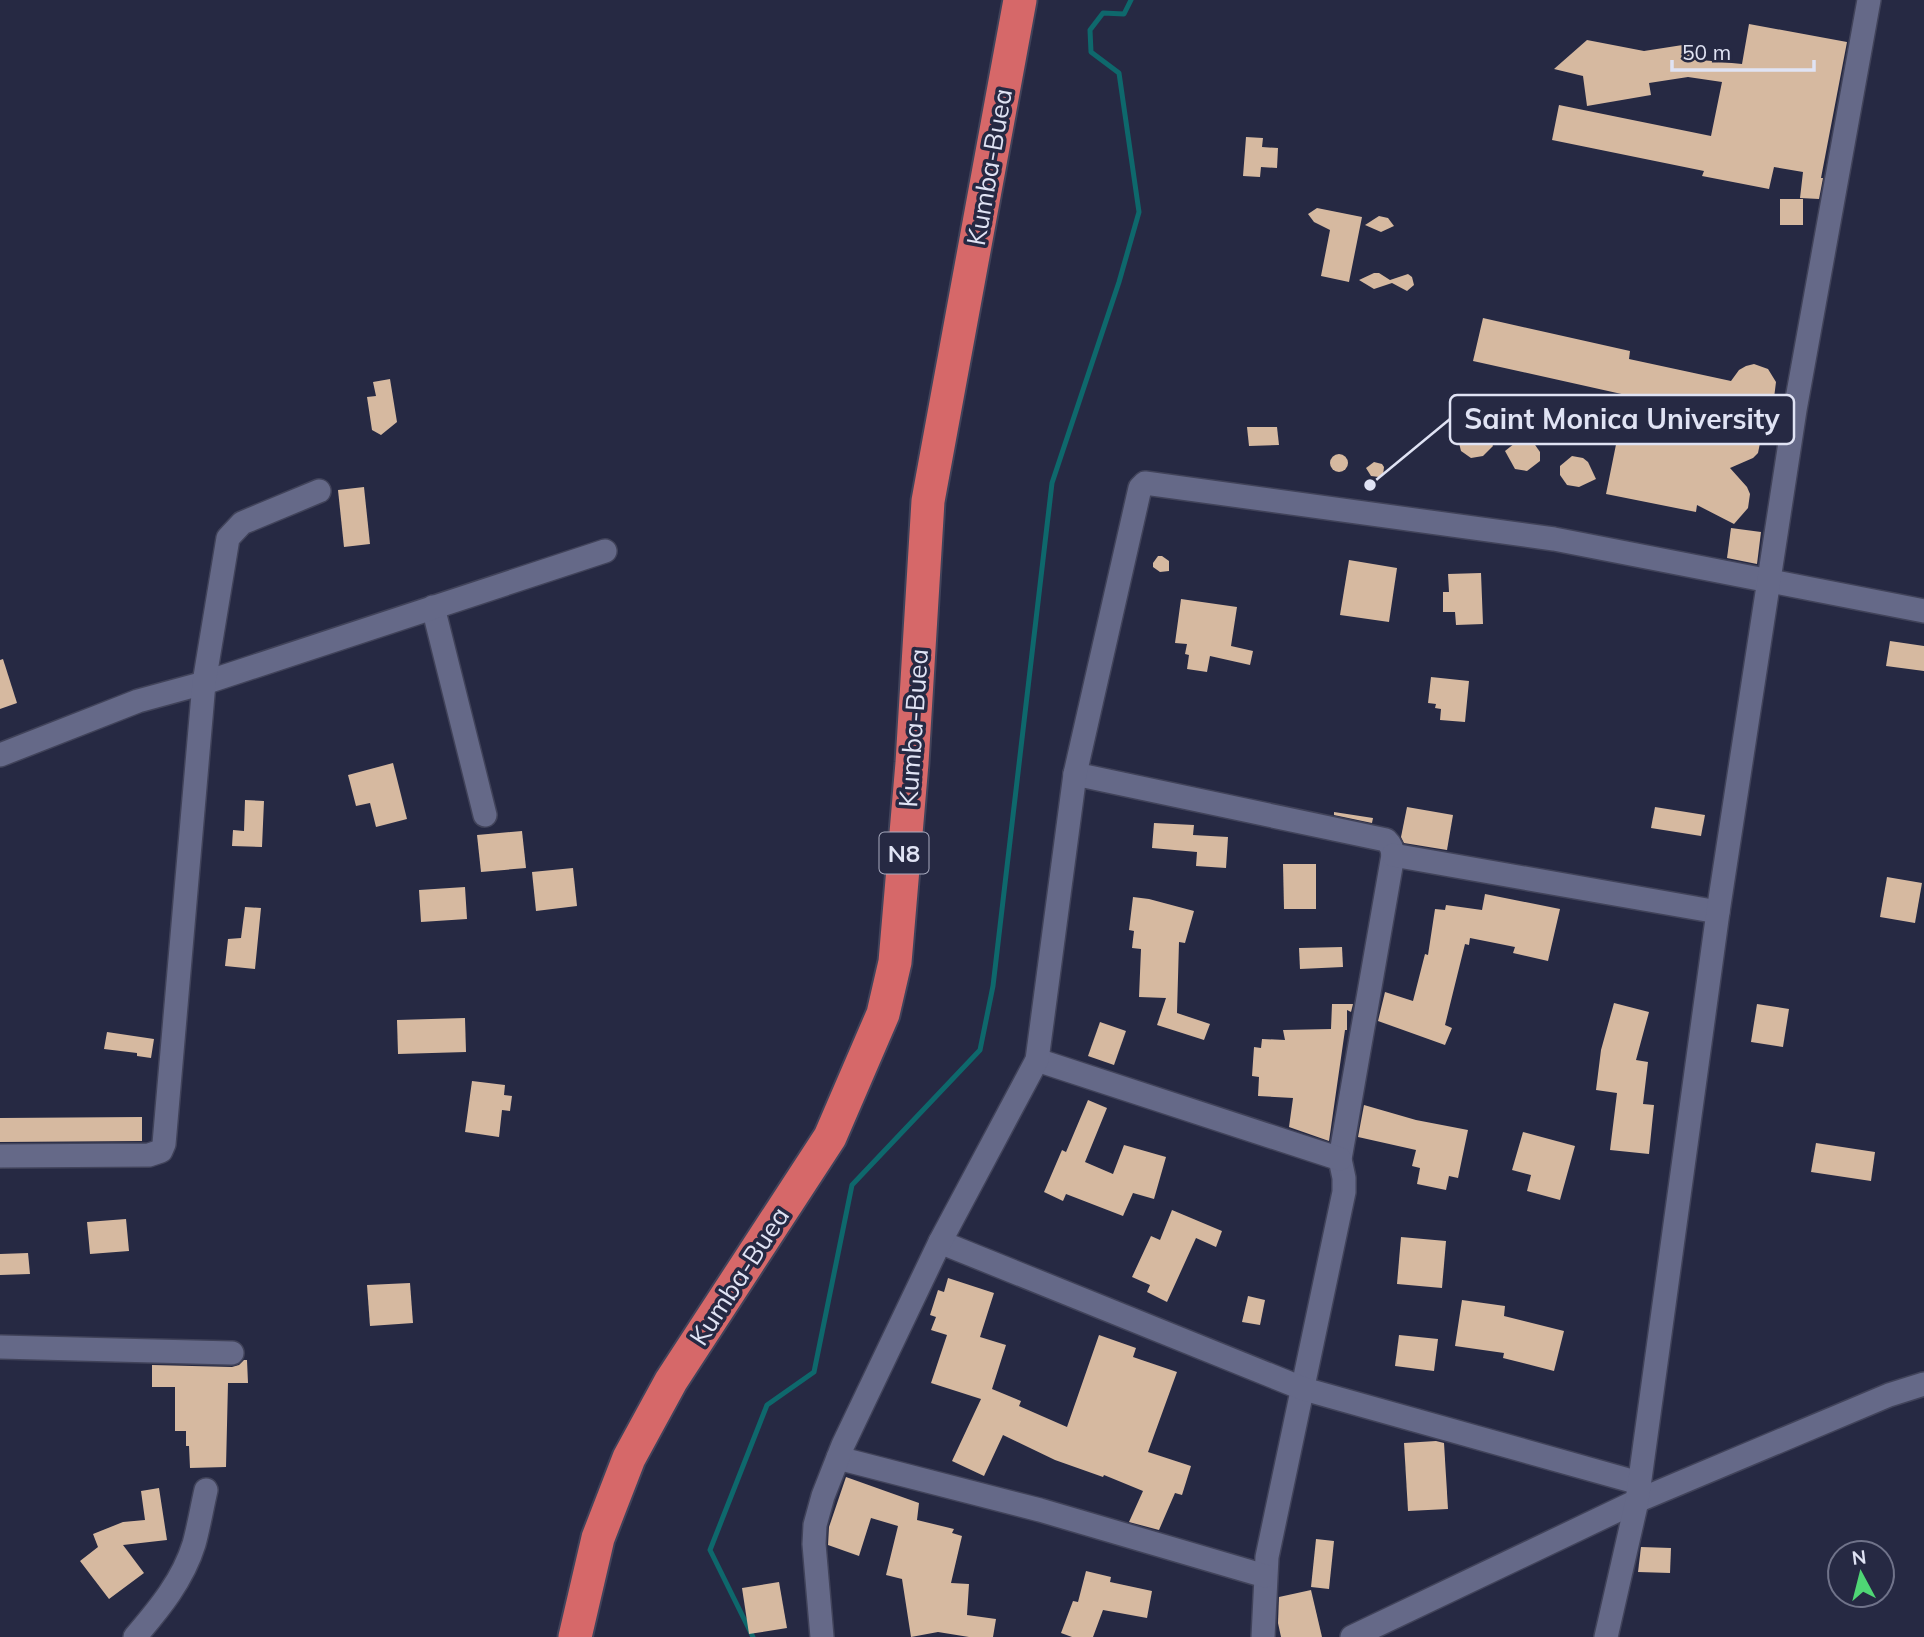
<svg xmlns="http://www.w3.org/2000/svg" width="1924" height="1637" font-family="Mulish,sans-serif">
<rect width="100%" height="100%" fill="#262943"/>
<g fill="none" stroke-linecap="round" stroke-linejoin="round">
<!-- stream -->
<path stroke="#0e686c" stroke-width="5" d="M753 1637 710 1550 767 1405 814 1372 852 1185 980 1050 993 986 1052 483 1119 282 1139 212 1119 73 1091 52 1090 30 1103 13 1124 14 1131 0"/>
</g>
<!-- building -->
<g fill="#d6b9a0">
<path d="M1749 24 1847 42 1821 178H1823L1819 199 1800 198 1803 172 1774 167 1769 189 1702 176 1704 171 1552 140 1559 105 1711 136 1722 82 1688 77 1649 83 1651 95 1587 106 1583 76 1554 69 1587 40 1644 51 1689 44 1691 59 1742 64Z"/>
<path d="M1246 137 1263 138 1262 147 1278 148 1277 168 1261 167 1260 177 1243 176Z"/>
<rect x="1780" y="199" width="23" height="26"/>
<path d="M1317 208 1362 217 1349 282 1321 276 1330 230 1314 222 1308 214Z"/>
<path d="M1379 216 1388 218 1394 226 1381 232 1365 225Z"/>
<path d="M1374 273H1379L1390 280 1408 274 1412 277 1414 285 1407 291 1392 283 1374 289 1359 280Z"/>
<path d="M1483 318 1630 351 1629 359 1731 381 1739 370 1746 366 1754 364 1768 369 1776 382 1774 398 1763 408 1738 413 1758 432 1761 438 1758 453 1753 458 1730 468 1747 487 1750 494 1748 508 1734 524 1697 505 1696 512 1606 494 1626 395 1473 361Z"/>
<path d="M390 379 397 422 381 435 372 430 367 397 376 396 373 382Z"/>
<path d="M1477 426 1487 433 1493 446 1483 456 1471 458 1461 451 1458 439 1465 429Z"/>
<path d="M1247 427H1277L1279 445 1249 446Z"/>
<path d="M1520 439 1533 442 1540 452V461L1527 471 1515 469 1505 451Z"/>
<circle cx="1339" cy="463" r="9"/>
<path d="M1572 456 1583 458 1588 462 1596 479 1579 487 1567 485 1560 475V466Z"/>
<path d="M1374 462 1382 464 1384 467 1383 475 1379 477 1371 476 1366 468Z"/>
<path d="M364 487 370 544 344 547 338 490Z"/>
<path d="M1731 528 1761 532 1757 564 1727 558Z"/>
<path d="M1158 556H1162L1169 561V571L1160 572 1153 567V563Z"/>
<path d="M1349 560 1397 568 1389 622 1340 615Z"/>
<path d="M1481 573 1483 624 1456 625 1455 612H1443V592H1449L1448 574Z"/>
<path d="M1181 599 1237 607 1231 646 1253 651 1250 665 1210 656 1207 672 1187 669 1189 655 1185 654 1187 644 1175 643Z"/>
<path d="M1890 641 1924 646V671L1886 666Z"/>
<path d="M3 659 17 703 0 709V660Z"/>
<path d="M1431 677 1469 681 1465 722 1440 720 1441 709 1435 708 1436 704 1428 703Z"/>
<path d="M393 763 407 819 376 827 370 803 356 806 348 775Z"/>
<path d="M245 800 264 801 262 847 232 846 233 830 244 831Z"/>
<path d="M1407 807 1453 815 1447 850 1404 843 1401 837Z"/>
<path d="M1655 807 1705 815 1701 836 1651 828Z"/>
<path d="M1334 812 1373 818 1372 823 1334 815Z"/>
<path d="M1154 823 1194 825 1193 835 1228 837 1226 868 1196 866 1197 852 1152 848Z"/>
<path d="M522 831 526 868 481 872 477 835Z"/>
<path d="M1283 864H1316V909H1284Z"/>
<path d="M573 868 577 906 536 911 532 872Z"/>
<path d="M1887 877 1922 883 1915 923 1880 917Z"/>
<path d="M465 887 467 919 421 922 419 890Z"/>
<path d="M1485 894 1560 909 1548 961 1513 953 1515 947 1470 938 1469 945 1465 944 1445 1025 1452 1028 1445 1045 1378 1021 1385 992 1413 1001 1425 954 1428 955 1435 909 1445 910 1446 905 1482 910Z"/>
<path d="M1133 897 1149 899 1194 911 1185 943 1179 942 1177 1013 1210 1024 1204 1040 1157 1025 1166 998 1139 997 1141 949 1132 948 1134 931 1129 930Z"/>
<path d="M245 907 261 908 255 969 225 966 228 939 241 938Z"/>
<path d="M1342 947 1343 967 1300 969 1299 948Z"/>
<path d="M1614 1003 1649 1012 1636 1060 1648 1062 1643 1104 1654 1105 1649 1154 1610 1150 1617 1093 1596 1090 1601 1050Z"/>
<path d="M1332 1004H1353L1351 1012 1347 1010V1030H1345L1329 1141 1289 1127 1293 1098 1258 1096 1259 1077 1252 1076 1254 1047 1261 1048 1262 1039 1285 1040 1283 1030 1331 1029Z"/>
<path d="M1757 1004 1789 1009 1783 1047 1751 1042Z"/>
<path d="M465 1018 466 1052 398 1054 397 1020Z"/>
<path d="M1100 1022 1126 1031 1114 1065 1088 1056Z"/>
<path d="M107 1032 154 1039 151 1058 137 1056V1053L104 1049Z"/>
<path d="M472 1081 505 1085 504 1095 512 1096 510 1111 502 1110 499 1137 465 1132Z"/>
<path d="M1088 1100 1107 1108 1085 1162 1113 1174 1124 1145 1166 1157 1154 1199 1133 1193 1123 1216 1066 1194 1063 1201 1044 1192 1062 1150 1066 1152Z"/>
<path d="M1364 1105 1416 1120 1468 1130 1458 1178 1449 1176 1446 1190 1417 1184 1420 1168 1412 1166 1416 1150 1358 1137Z"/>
<path d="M142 1117V1141L0 1142V1118Z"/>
<path d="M1523 1132 1575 1146 1560 1200 1527 1191 1531 1175 1512 1170Z"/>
<path d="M1816 1143 1875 1152 1871 1181 1811 1172Z"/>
<path d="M1172 1210 1222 1231 1216 1247 1196 1238 1167 1302 1147 1292 1150 1285 1132 1277 1151 1236 1160 1240Z"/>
<path d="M126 1219 129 1251 90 1254 87 1222Z"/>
<path d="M1401 1237 1446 1241 1442 1288 1397 1284Z"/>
<path d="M28 1253 30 1274 0 1275V1254Z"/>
<path d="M948 1278 994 1293 980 1337 1006 1345 992 1389 1021 1401 1019 1406 1067 1427 1099 1335 1136 1348 1133 1357 1177 1372 1148 1452 1191 1466 1182 1495 1175 1493 1159 1530 1129 1522 1143 1491 1104 1475 1103 1477 1055 1460 1003 1435 984 1476 952 1461 981 1399 931 1383 947 1335 931 1330 936 1317 930 1315 938 1290 944 1292Z"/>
<path d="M410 1283 413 1323 370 1326 367 1285Z"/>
<path d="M1248 1296 1265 1300 1260 1325 1242 1322Z"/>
<path d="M1462 1300 1505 1306 1504 1316 1564 1331 1554 1371 1503 1358 1504 1353 1455 1346Z"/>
<path d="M1399 1335 1438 1339 1434 1371 1395 1366Z"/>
<path d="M244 1360H247L248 1383H228L226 1467 190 1468 189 1446H186V1431H175V1387H152V1365L232 1367 239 1365Z"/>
<path d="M1436 1441 1444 1443 1448 1509 1408 1511 1404 1443Z"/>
<path d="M846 1477 919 1503 917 1520 954 1529 952 1533 962 1536 951 1583 969 1584 967 1615 996 1619 993 1637H969L938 1632 911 1637 902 1579 886 1575 898 1526 871 1518 859 1556 828 1545 829 1527Z"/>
<path d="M159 1488 167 1540 123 1545 144 1573 109 1599 80 1561 98 1547 93 1534 123 1522 145 1520 141 1491Z"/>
<path d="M1316 1539 1334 1541 1329 1589 1311 1587Z"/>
<path d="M1641 1547 1671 1548 1670 1573 1638 1572Z"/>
<path d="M1086 1571 1111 1577 1110 1582 1152 1591 1147 1618 1103 1610 1093 1637H1072L1061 1633 1073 1601 1078 1602Z"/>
<path d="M779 1582 787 1628 749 1634 742 1588Z"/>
<path d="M1311 1590 1322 1637H1281L1278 1623 1279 1597Z"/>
</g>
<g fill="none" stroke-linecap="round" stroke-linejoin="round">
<!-- minor casing -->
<g stroke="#41435a" stroke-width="26">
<g id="minor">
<path d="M433 607 485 815"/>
<path d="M0 755 138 701 204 683 605 551"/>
<path d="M1075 774 1386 840C1391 845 1392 848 1393 855L1340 1159 1344 1178V1192L1267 1557 1263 1637"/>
<path d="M1393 855 1718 912"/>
<path d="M1037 1060 1340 1159"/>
<path d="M0 1156 149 1155 161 1151 164 1144 204 683 228 538 242 523 319 491"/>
<path d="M940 1242 1304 1389 1639 1483"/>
<path d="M0 1347 232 1353"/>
<path d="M838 1458 1040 1510 1265 1576"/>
<path d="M135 1637C159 1609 183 1580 194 1544 199 1526 202 1507 206 1490"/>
<path d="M822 1637 814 1544 815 1525 823 1496 843 1445 940 1242 1037 1060 1075 774 1140 488 1145 483 1554 539 1924 611"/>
<path d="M1352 1637 1637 1501 1889 1395 1924 1384"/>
<path d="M1606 1637 1637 1501 1718 912 1795 410 1869 0"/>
</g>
</g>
<!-- highway casing -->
<g stroke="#41435a" stroke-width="37">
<path id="highway" d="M575 1637 598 1538 629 1458 671 1381 830 1137 883 1014 895 962 912 763 928 501 1020 0"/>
</g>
<!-- minor -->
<use href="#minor" stroke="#656988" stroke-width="23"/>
<!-- highway -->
<use href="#highway" stroke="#d66869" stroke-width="33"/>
</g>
<g text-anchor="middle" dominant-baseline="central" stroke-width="7" stroke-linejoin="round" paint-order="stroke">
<!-- shield labels -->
<rect fill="#262943" stroke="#a8abbf" stroke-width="2" x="879.5" y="832.5" width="49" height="41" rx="5"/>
<g font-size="24" font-weight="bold" fill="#e0e3f4">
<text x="904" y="853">N8</text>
</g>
<!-- street labels -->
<g font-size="26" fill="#e0e3f4" stroke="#262943">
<text transform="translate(989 167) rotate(-80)">Kumba-Buea</text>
<text transform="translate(913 728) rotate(-86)">Kumba-Buea</text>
<text transform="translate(739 1276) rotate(-57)">Kumba-Buea</text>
</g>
</g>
<!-- callouts -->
<path fill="none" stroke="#e0e3f4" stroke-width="2.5" d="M1370 485L1450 419"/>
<circle fill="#e0e3f4" stroke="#262943" stroke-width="2.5" cx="1370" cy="485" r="7"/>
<rect fill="#262943" stroke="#e0e3f4" stroke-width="2.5" x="1450" y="395" width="344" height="49" rx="7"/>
<g font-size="28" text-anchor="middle" font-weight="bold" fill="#e0e3f4">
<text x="1622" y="429">Saint Monica University</text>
</g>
<!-- north arrow -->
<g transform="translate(1861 1574) rotate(353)"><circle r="33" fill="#262943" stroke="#70738a" stroke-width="2"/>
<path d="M0-5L12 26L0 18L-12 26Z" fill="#4fd675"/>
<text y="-10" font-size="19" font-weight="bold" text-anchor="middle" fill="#e0e3f4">N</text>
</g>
<!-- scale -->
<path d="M1672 60v10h142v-10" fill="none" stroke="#e0e3f4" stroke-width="3.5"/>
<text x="1682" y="60" font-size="21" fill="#e0e3f4" stroke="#262943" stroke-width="5" paint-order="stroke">50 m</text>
</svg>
